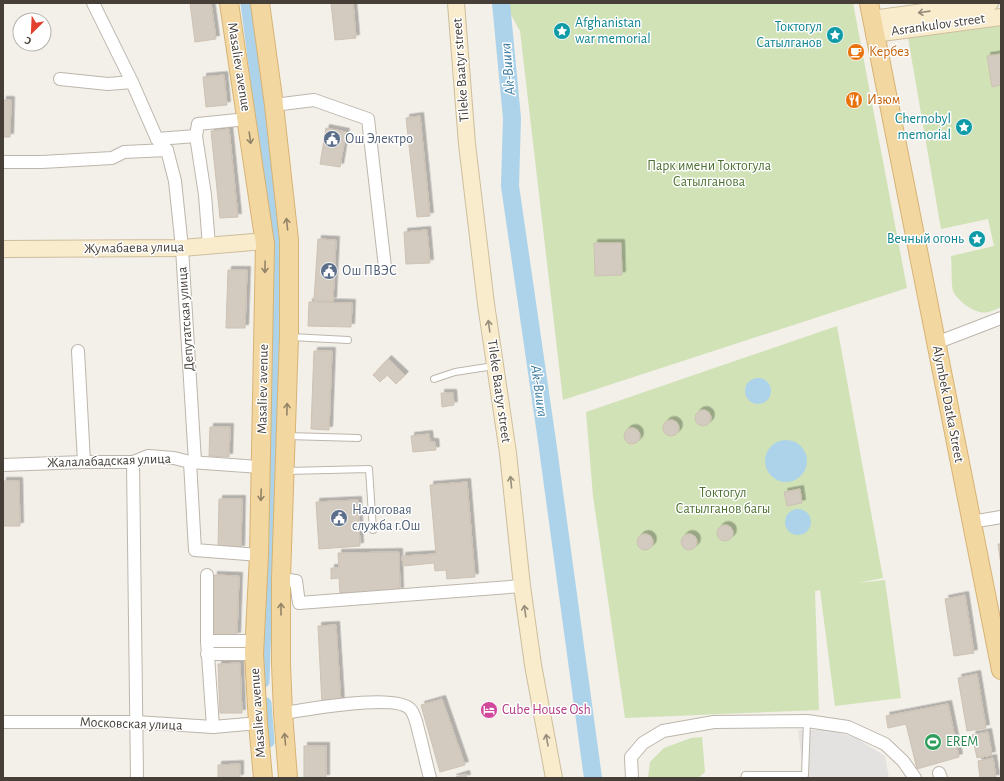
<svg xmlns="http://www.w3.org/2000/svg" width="1004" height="781" font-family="'Alegreya Sans',sans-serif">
<defs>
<filter id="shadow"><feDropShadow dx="3.5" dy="-3.5" stdDeviation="0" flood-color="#0004"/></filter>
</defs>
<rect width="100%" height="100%" fill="#f3efe9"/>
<!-- green -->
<g fill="#d1e2b6">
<path d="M506 3H853L907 288 563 400 520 31 506 6Z"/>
<path d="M1001 26V307C995 310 986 314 980 312 970 310 957 300 953 291 951 284 952 264 951 256L994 246 988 219 941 229 908 38Z"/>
<path d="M837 326 883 578 858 583 885 580 901 698 835 706 820 590 815 591 819 710 625 718 593 496 586 412Z"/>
<path d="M702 737 705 772 698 778H648L650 762 664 748 691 738Z"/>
</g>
<!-- parking -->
<path fill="#e4e2e0" d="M798 730H827L854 737 885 756 889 778H804Z"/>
<!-- water -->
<g fill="#acd3e9">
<circle cx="758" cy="391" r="13"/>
<circle cx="786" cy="461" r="21"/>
<circle cx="798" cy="522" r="13"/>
</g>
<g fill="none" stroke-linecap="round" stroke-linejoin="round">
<!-- canal -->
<g stroke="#acd3e9" stroke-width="11">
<path d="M246 3 278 253 264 682"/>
<path d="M266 703 269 742"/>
</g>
<!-- river -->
<path stroke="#acd3e9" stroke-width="18" d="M501 3 512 118 510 186 547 441 593 778"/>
</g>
<!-- building -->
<g fill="#d3cac0" stroke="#cdc2b3" filter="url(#shadow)">
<path d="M190 3H211L216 39 195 42Z"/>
<path d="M331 3H353L356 38 335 40Z"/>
<path d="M1001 54V85L992 87 987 56Z"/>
<path d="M224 75 227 105 206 107 203 77Z"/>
<path d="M3 100H11L10 137H3Z"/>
<path d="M420 116 430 216 417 217 406 118Z"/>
<path d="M326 128 346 132 340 167 320 164Z"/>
<path d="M229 129 238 217 220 218 211 131Z"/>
<path d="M427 230 430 263 406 264 404 232Z"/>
<path d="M318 239 336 240 333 301 314 300Z"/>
<path d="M594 243H621L622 275 595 276Z"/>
<path d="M228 270H247L245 328H226Z"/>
<path d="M309 302 352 303 351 327 308 326Z"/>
<path d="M314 351H332L329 430 311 429Z"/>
<path d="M388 359 405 375 396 384 387 375 380 382 373 375Z"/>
<path d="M441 393H453L454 405 442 407Z"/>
<circle cx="703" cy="418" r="8"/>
<circle cx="671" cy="428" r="8"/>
<path d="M210 427H230L229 457 209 456Z"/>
<circle cx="632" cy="436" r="8"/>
<path d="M429 434 430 442H435L436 450 413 452 411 436Z"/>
<path d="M3 481H19L20 526H3Z"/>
<path d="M467 482 475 577 447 579 446 570 435 571 434 563 403 566 402 556 436 554 430 485Z"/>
<path d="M800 489 802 503 787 506 784 492Z"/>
<path d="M219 499H242L241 549H218Z"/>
<path d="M358 500 360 546 319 549 316 502Z"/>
<circle cx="725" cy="533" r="8"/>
<circle cx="689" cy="542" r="8"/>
<circle cx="645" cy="542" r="8"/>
<path d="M998 544H1001V565Z"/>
<path d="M399 552 400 591 340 593 339 578 331 579V568H339L338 553Z"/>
<path d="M214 575 239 576 237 636 212 635Z"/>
<path d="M965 595 974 653 954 656 945 599Z"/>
<path d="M336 625 341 704 322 705 318 626Z"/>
<path d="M240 663 242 713H220L218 664Z"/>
<path d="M977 674 986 728 967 731 958 678Z"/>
<path d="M442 699 465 765 440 772 421 705Z"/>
<path d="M948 704 959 757 917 769 906 724 888 728 886 716Z"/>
<path d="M988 732 992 755 977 758 972 735Z"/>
<rect x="304" y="746" width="22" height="32"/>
<path d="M993 758 996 778H980L978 761Z"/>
<path d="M240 764V778H218V765Z"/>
<path d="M466 774 467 778H453Z"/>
</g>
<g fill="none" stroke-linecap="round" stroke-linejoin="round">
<!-- lane casing -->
<g stroke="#bdb6ac" stroke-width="8">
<g id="lane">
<path d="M291 337 348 340"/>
<path d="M434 379 455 372 494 366"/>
<path d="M287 436 358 438"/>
<path d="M287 471 369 469 373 530"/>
<path d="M744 778 745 775H805L807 721"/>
</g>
</g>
<!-- street casing -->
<g stroke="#bdb6ac" stroke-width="14">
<g id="street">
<path d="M93 3 132 82 157 139 167 150 175 181 182 248 195 462"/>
<path d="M60 79 108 84 132 82"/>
<path d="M274 105 314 100 368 119 385 267"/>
<path d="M157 139 196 136"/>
<path d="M3 162H42L112 158 124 152 167 150"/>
<path d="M209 246 205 195 196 136 198 124 247 119"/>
<path d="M936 343 1001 318"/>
<path d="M78 351 84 462"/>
<path d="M133 462 137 778"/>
<path d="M190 462 195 550 259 555"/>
<path d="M3 465 84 462H133L148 456 174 458 190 462 261 467"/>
<path d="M971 522 1001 517"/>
<path d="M207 575V641L213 727"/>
<path d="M281 579 296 581 299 603 522 586"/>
<path d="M207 641H255"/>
<path d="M207 654H254"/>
<path d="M283 713C305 710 398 692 411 710 416 717 417 726 419 733 423 748 426 763 430 778"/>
<path d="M3 722H136L213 727 258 723"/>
<path d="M939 773 941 778"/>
<path d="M632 778 631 757 643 743 663 731 714 722 807 721 848 727 885 744 903 761 915 778"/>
</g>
</g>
<!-- secondary casing -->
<g stroke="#cdbe9d" stroke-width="18">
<g id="secondary">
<path d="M456 3 467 144 486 304 508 453 522 586 533 665 554 778"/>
<path d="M872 19 990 3"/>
<path d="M874 34 1001 17"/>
<path d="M3 249 182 248 265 241"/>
</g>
</g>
<!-- primary casing -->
<g stroke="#d7b373" stroke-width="20">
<g id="primary">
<path d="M229 3 265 244 259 555 254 654 258 723 263 778"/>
<path d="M260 3 274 105 289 240V336L281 579V664L283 713 288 778"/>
<path d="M869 3 1001 670"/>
</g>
</g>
<!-- lane -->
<use href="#lane" stroke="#fff" stroke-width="6"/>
<!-- street -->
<use href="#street" stroke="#fff" stroke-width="12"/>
<!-- secondary -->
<use href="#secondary" stroke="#f9eccd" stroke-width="16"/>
<!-- primary -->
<use href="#primary" stroke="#f3d7a1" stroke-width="18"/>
</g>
<!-- one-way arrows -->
<defs><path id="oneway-shaft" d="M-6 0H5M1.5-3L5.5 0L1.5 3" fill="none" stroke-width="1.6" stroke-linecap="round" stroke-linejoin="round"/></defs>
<g stroke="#968d7b">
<use href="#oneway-shaft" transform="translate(924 12) rotate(172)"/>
<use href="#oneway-shaft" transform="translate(489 326) rotate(-98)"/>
<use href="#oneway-shaft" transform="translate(511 482) rotate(-96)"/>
<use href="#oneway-shaft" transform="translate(525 611) rotate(-98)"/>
<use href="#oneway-shaft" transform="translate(547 740) rotate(-100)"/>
</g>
<g stroke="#938367">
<use href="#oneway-shaft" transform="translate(250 138) rotate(82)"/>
<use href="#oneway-shaft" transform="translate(287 224) rotate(-96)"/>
<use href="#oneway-shaft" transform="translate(265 267) rotate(91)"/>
<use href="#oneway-shaft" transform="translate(287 409) rotate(-88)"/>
<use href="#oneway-shaft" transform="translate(261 495) rotate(92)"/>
<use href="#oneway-shaft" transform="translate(281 609) rotate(-90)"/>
<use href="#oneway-shaft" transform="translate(285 739) rotate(-95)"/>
</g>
<!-- icons -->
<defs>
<g id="sight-disc" transform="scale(0.9)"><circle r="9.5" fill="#0f9aa8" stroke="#fff"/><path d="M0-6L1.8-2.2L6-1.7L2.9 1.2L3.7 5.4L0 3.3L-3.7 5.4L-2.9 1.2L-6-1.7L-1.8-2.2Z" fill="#fff"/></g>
<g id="cafe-disc" transform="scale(0.9)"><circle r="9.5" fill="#e8710a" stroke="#fff"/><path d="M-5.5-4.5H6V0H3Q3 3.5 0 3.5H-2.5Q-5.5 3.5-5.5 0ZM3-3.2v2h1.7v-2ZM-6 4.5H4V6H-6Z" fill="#fff"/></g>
<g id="restaurant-disc" transform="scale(0.9)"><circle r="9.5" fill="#e8710a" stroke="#fff"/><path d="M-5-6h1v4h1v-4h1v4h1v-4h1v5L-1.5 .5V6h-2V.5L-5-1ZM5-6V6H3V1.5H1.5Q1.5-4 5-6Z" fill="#fff"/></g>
<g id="civic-disc" transform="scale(0.9)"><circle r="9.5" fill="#5c6f8a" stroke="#fff"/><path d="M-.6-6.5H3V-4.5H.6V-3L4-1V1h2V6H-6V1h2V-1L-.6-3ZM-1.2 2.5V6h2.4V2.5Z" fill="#fff"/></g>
<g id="hotel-disc" transform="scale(0.9)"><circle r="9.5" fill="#d1479c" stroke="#fff"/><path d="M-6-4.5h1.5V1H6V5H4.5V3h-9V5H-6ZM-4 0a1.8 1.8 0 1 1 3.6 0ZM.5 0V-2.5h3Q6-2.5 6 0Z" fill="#fff"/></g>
<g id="stadium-disc" transform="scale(0.9)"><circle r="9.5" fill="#2e9e5b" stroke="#fff"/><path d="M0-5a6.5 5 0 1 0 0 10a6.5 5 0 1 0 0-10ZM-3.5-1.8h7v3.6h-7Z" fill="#fff"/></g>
</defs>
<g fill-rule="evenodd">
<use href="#sight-disc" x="562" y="31"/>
<use href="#sight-disc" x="835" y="35"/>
<use href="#cafe-disc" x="856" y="52"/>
<use href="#restaurant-disc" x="854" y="100"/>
<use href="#sight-disc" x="964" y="127"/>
<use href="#civic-disc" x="332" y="139"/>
<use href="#sight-disc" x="977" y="239"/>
<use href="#civic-disc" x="329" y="271"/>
<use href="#civic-disc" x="339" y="518"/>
<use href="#hotel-disc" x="489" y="710"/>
<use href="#stadium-disc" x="933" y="742"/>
</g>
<g text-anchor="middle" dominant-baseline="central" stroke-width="3" stroke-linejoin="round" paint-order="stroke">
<!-- culture labels -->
<g font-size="14" fill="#0d838f" stroke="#fff" text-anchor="end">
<text x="575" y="23" text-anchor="start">Afghanistan<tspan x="575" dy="16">war memorial</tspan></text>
<text x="822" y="27">Токтогул<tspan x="822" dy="16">Сатылганов</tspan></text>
<text x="951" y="119">Chernobyl<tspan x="951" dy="16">memorial</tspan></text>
<text x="964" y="239">Вечный огонь</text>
</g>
<!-- street labels -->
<g font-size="14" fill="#453f38" stroke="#fff">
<text transform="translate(938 25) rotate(-8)">Asrankulov street</text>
<text transform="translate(239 67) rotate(81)">Masaliev avenue</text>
<text transform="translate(461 70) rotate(-94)">Tileke Baatyr street</text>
<text transform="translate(134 248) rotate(-1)">Жумабаева улица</text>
<text transform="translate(186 319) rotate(-94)">Депутатская улица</text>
<text transform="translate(263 389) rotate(-89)">Masaliev avenue</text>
<text transform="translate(499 391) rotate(82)">Tileke Baatyr street</text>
<text transform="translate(948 404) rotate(79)">Alymbek Datka Street</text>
<text transform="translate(109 461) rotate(-2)">Жалалабадская улица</text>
<text transform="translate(258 713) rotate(-94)">Masaliev avenue</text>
<text transform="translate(131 724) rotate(2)">Московская улица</text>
</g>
<!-- food labels -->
<g font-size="14" fill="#c56008" stroke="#fff" text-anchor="start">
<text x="869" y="52">Кербез</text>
<text x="867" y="100">Изюм</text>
</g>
<!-- service labels -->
<g font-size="14" fill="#4e5e75" stroke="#fff" text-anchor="start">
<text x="345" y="139">Ош Электро</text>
<text x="342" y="271">Ош ПВЭС</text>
<text x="352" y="510">Налоговая<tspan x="352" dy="16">служба г.Ош</tspan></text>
</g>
<!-- park labels -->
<g font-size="14" fill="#4d7131" stroke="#fff">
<text x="709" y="166">Парк имени Токтогула<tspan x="709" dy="16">Сатылганова</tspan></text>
<text x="723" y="493">Токтогул<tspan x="723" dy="16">Сатылганов багы</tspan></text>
</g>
<!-- hotel labels -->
<g font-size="14" fill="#b23c85" stroke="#fff" text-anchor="start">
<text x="502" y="710">Cube House Osh</text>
</g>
<!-- leisure labels -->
<g font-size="14" fill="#27864d" stroke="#fff" text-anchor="start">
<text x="946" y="742">EREM</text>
</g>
<!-- water labels -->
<g font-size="15" font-style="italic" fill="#3a7a9f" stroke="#fff">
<text transform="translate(508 69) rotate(-95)">Ak-Buura</text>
<text transform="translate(539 391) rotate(82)">Ak-Buura</text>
</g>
</g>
<!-- border -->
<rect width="1004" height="781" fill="none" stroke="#453f38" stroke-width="8"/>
<!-- north arrow -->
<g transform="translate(32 32) rotate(204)"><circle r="19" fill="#ffffff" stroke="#b5b2af"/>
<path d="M0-3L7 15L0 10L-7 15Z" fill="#e34130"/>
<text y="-6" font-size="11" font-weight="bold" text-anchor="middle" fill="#453f38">С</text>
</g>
</svg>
